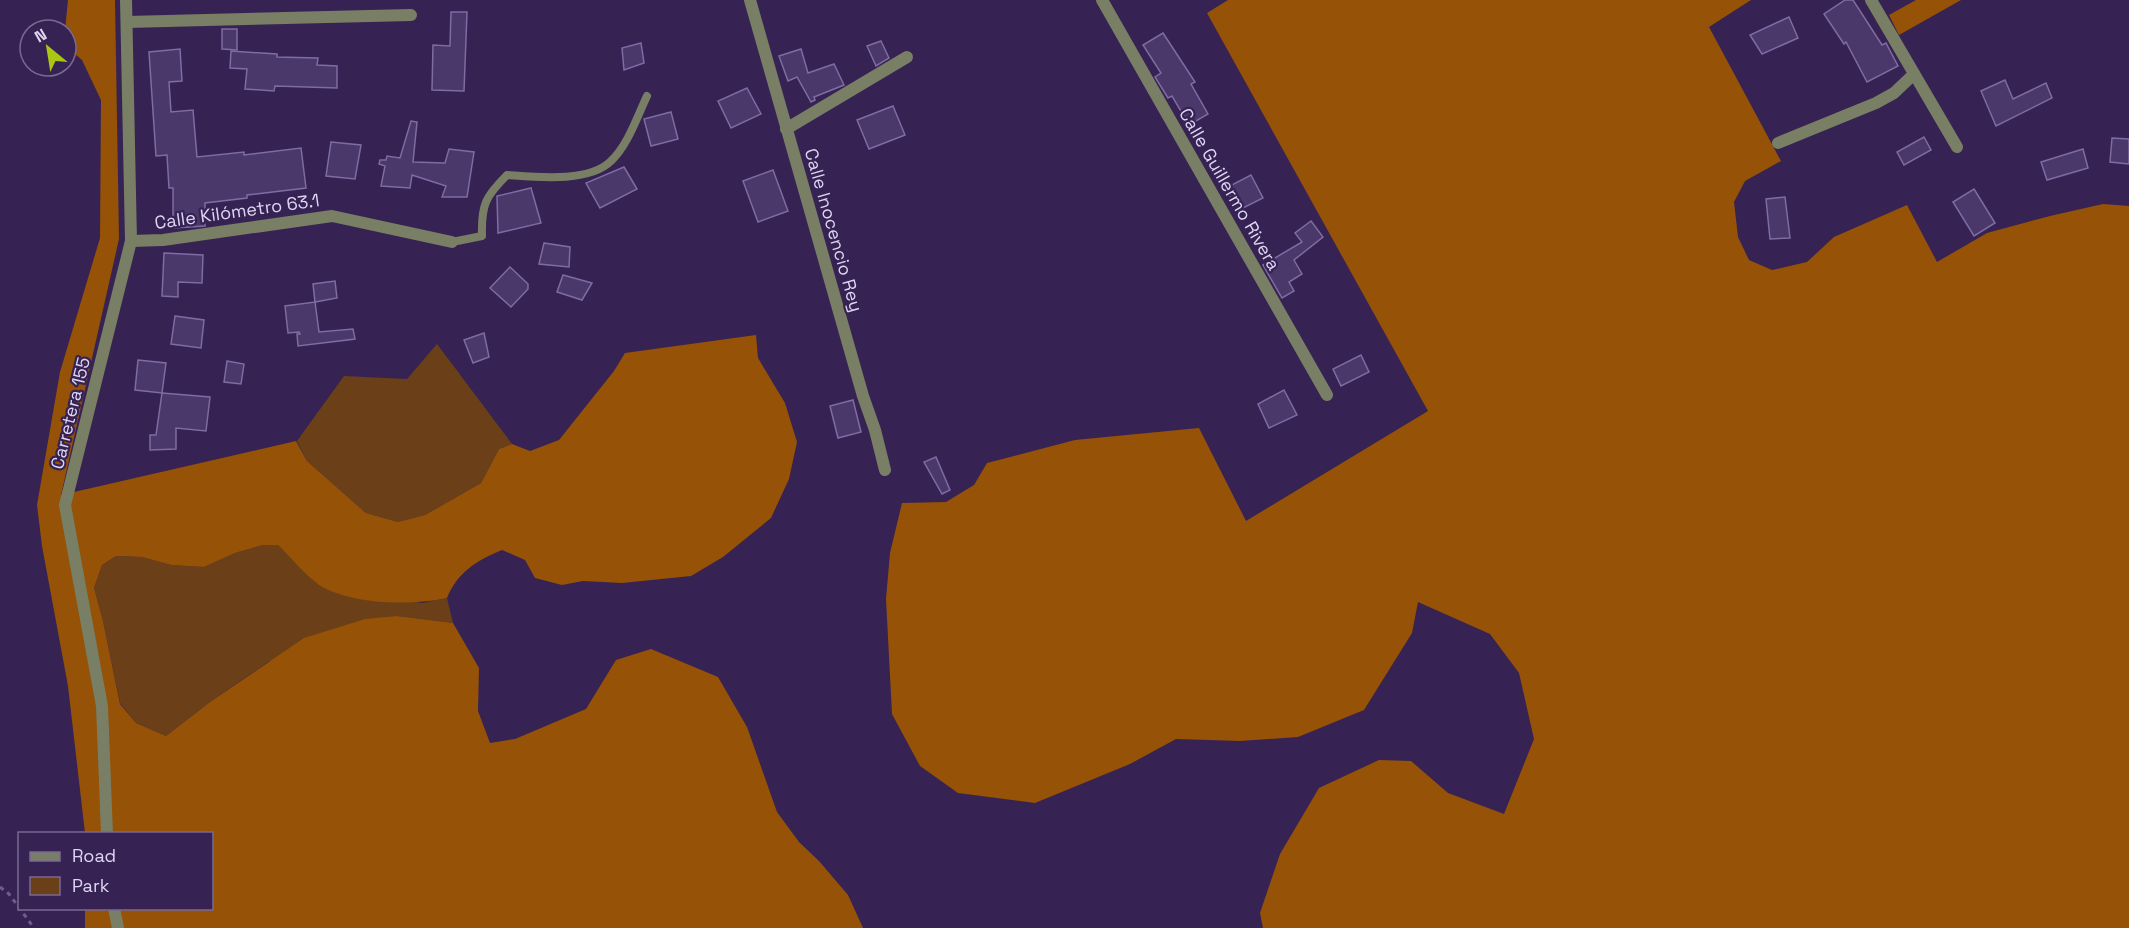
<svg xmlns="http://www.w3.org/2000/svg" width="2129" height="928" font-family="'Space Grotesk',sans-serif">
<rect width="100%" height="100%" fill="#362353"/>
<!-- green -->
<g fill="#6b3f17">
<path d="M437 344 512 444 499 449 481 483 425 515 398 522 366 513 307 461 297 441 344 376 407 379Z"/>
<path d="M263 545H278L316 583 422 603 447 598 453 623 397 616 268 662 210 702 166 736 136 723 120 703 103 621 94 588 102 565 116 556 142 557 171 565 204 567 235 553Z"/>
</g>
<!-- forest -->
<g fill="#965206">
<path d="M68 0H115L119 239 61 495 296 441 307 461 366 513 398 522 425 515 481 483 499 449 512 444 530 451 559 440 614 371 625 353 756 335 758 358 785 403 797 442 789 479 771 518 723 557 691 576 622 583 583 581 562 585 535 578 525 560 502 550C477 560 457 573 447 598 411 606 345 605 315 582 302 571 290 557 278 545H263L235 553 204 567 171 565 142 557 116 556 102 565 94 588 103 621 120 704 136 723 166 736 210 702 304 638 365 619 397 616 453 623 479 668 478 711 490 743 515 739 586 709 616 660 651 649 718 677 747 727 777 812 799 842 819 861 848 895 863 928H85V909L212 908V834L85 833 68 686 42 546 37 505 60 372 100 238 101 100 82 60 66 46 65 30Z"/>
<path d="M1228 0H1751L1709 27 1781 161 1745 181 1734 202 1738 237 1749 260 1772 270 1807 262 1834 237 1907 205 1937 262 1987 233 2050 216 2103 204 2129 206V928H1263L1260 913 1280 854 1319 788 1379 760 1411 761 1448 793 1504 814 1534 739 1519 673 1490 634 1418 602 1412 633 1364 710 1298 737 1240 741 1176 739 1130 764 1035 803 958 793 920 766 892 714 886 599 890 553 902 503 946 502 974 485 987 463 1075 440 1199 428 1246 521 1428 411 1207 13Z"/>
<path d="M1916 0H1961L1899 35 1889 15Z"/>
</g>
<!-- building -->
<g fill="#4a386a" stroke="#7e6ca2" stroke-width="1.5">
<path d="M1845 0H1853L1882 45 1886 43 1898 66 1867 82 1846 42 1844 44 1824 14Z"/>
<path d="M451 12H467L464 91 432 90 433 45 450 46Z"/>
<path d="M1789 17 1798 38 1762 54 1750 35Z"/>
<path d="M222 29H237V50L222 49Z"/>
<path d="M1163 33 1195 82 1191 84 1208 114 1189 125 1172 96 1168 98 1155 77 1161 73 1143 45Z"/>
<path d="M881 41 889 58 876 66 867 46Z"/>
<path d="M641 43 644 63 624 70 622 48Z"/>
<path d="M180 49 182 81 169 82 171 112 193 110 197 157 244 152V155L301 148 306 188 247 195V198L205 203V226L173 228V188H169L167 155 156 156 149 52Z"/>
<path d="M801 49 808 73 834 64 844 85 814 97 815 100 811 102 797 77 788 81 779 56Z"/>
<path d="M231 51 277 54V57L318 58 317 65 337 66V88L275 86 274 91 245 89 247 69 230 68Z"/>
<path d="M2005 80 2013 99 2046 83 2052 98 1996 126 1981 91Z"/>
<path d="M747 88 761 114 731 128 718 101Z"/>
<path d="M893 106 905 135 869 149 857 120Z"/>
<path d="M671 112 678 139 651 146 644 119Z"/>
<path d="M411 121 417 122 413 162 445 163 449 149 474 152 467 197H442L446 186 412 175 410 188 381 186 385 166 379 164 380 160H386L387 156 400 158Z"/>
<path d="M1924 137 1931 150 1904 165 1897 152Z"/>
<path d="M2112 138 2129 139V164L2110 162Z"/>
<path d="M331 142 361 145 355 179 326 176Z"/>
<path d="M2083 149 2088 168 2047 180 2041 162Z"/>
<path d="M624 167 637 189 600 208 586 183Z"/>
<path d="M773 170 788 211 758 222 743 181Z"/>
<path d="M1251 175 1263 198 1237 211 1226 188Z"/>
<path d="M531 188 541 223 498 233 497 196Z"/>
<path d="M1974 189 1995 223 1974 236 1953 202Z"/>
<path d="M1785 197 1790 238 1770 239 1766 199Z"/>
<path d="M1311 221 1323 237 1294 260 1302 274 1289 282 1294 291 1282 298 1263 265 1302 242 1295 233Z"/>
<path d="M544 243 570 247 569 267 539 264Z"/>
<path d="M164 253 203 255 202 283 178 282V297L162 296Z"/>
<path d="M510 267 528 284V289L511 307 490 288Z"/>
<path d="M563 275 592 283 582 300 557 292Z"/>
<path d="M335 281 337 298 315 302 313 284Z"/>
<path d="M315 302 319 332 353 329 355 339 298 346 297 334H300L299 332 288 333 285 306Z"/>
<path d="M175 316 204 320 201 348 171 344Z"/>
<path d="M484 333 489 357 473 363 464 340Z"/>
<path d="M1361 355 1369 372 1341 386 1333 369Z"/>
<path d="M138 360 166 363 162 393 135 390Z"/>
<path d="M227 361 244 364 241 384 224 382Z"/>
<path d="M1284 390 1297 415 1269 428 1258 404Z"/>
<path d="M162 393 210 397 206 431 176 428V449L150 450V435H156Z"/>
<path d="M853 400 861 432 838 438 830 406Z"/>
<path d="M936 457 950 490 942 494 924 462Z"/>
</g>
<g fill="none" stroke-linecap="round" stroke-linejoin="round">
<!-- path -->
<path stroke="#6e5f89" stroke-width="3" stroke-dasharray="4.5 4.5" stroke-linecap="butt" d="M0 887 9 894 34 928"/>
<!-- service -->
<path stroke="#787f65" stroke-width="8" d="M452 242 482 236C481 204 486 196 507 175 536 177 589 183 611 161 628 145 637 117 647 96"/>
<!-- minor -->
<g stroke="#787f65" stroke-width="12">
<path d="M750 0 863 396 875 430 885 470"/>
<path d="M1102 0 1327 395"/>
<path d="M1871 0 1957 147"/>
<path d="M127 22 411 15"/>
<path d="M786 129 907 57"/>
<path d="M1778 143 1876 103 1894 93 1914 74"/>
<path d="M131 241 163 240 332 216 452 242"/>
</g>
<!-- tertiary -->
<g stroke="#787f65" stroke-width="12">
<path d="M107 834 102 706 65 505 131 241 126 0"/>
<path d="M114 908 118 928"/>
</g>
</g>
<g text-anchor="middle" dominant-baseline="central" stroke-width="4.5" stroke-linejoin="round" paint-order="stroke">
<!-- street labels -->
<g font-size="18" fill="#ded5f3" stroke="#362353">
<text transform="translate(1230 189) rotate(60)">Calle Guillermo Rivera</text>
<text transform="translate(237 211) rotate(-8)">Calle Kilómetro 63.1</text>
<text transform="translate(834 230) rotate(74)">Calle Inocencio Rey</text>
<text transform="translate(70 413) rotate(-76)">Carretera 155</text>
</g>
</g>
<!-- legend -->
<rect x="18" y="832" width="195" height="78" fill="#362353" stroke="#796a93" stroke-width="1.5"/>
<rect x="30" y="852" width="30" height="9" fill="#787f65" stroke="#796a93" stroke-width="1.5"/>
<text x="72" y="862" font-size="18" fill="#ded5f3">Road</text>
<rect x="30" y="877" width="30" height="18" fill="#6b3f17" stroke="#796a93" stroke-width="1.5"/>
<text x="72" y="892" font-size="18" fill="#ded5f3">Park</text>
<!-- north arrow -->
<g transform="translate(48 48) rotate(330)"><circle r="28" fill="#362353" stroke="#796a93" stroke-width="1.5"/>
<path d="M0-4.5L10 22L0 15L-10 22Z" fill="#abc615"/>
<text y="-9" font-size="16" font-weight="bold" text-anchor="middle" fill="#ded5f3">N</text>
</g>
</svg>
